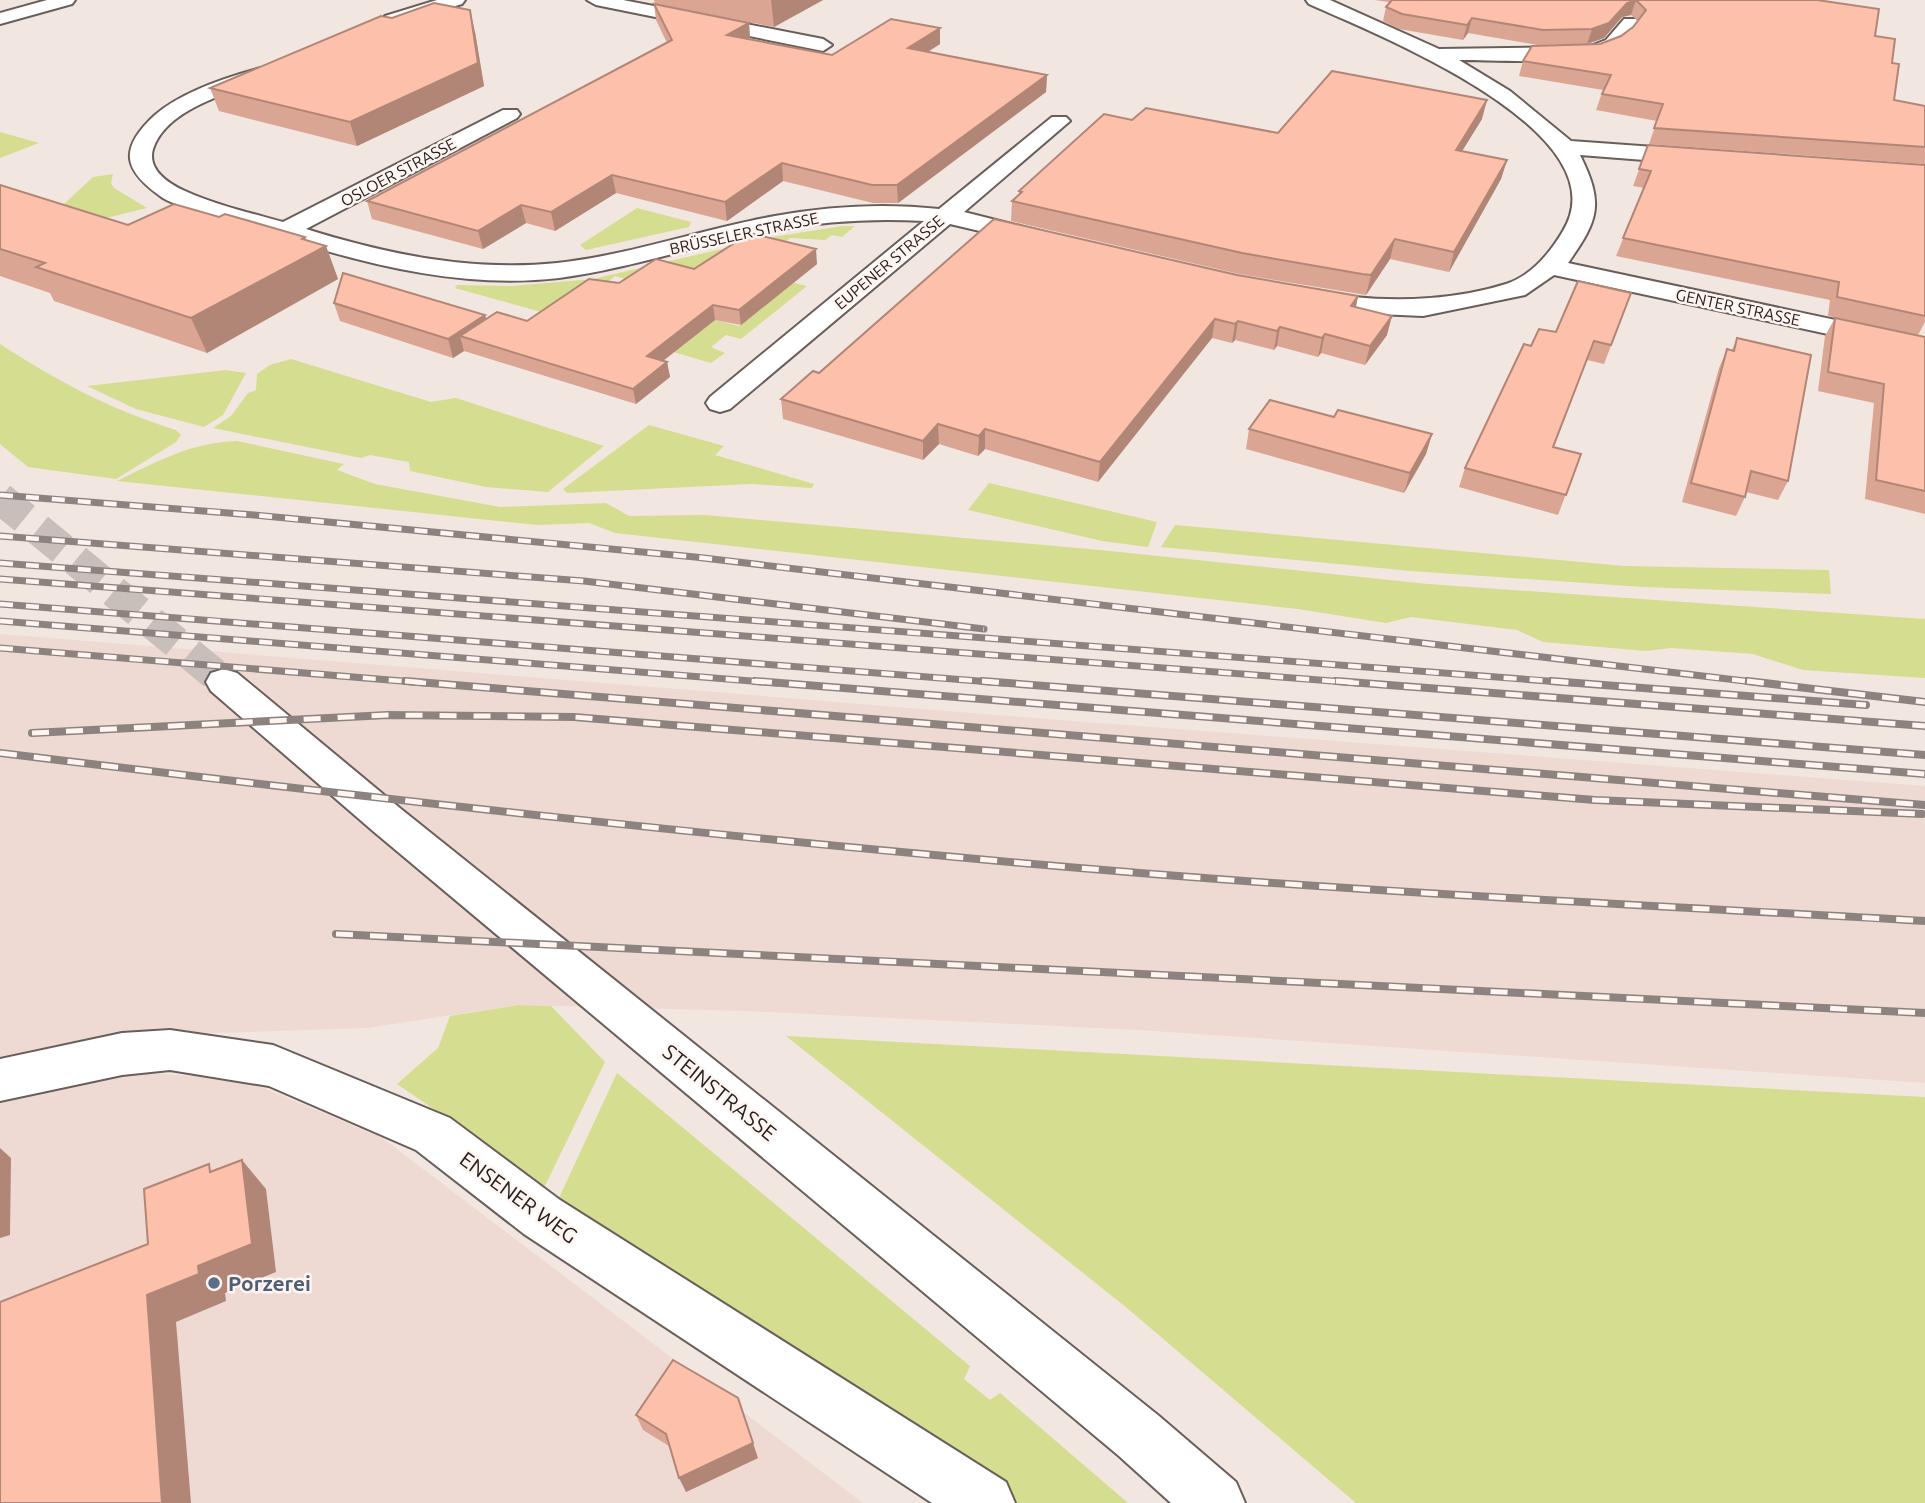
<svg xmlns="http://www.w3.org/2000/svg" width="1925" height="1503" font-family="Ubuntu,sans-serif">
<rect width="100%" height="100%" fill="#f2e6e1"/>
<!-- built -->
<g fill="#eedad2">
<path d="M0 634 1021 717 1925 786V1083L1138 1030 746 1011 519 1005 367 1028 131 1036 0 1063Z"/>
<path d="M112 1071 242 1079 381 1137 863 1503H0V1100Z"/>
</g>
<!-- green -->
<g fill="#d5dd90">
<path d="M0 132 39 143 0 158Z"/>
<path d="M113 174 111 183 114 188 147 208 90 222 67 212 64 204 93 177Z"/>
<path d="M637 208 691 222 689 227 586 250 580 245Z"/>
<path d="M842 226H855L842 237 832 235 825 240 790 238 772 252 699 284H642L615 276 605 284 545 313 455 288 457 285 511 286 593 279 773 237Z"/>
<path d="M781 280 807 286 741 339 726 335 711 347 725 353 711 363 554 317 701 331 715 320 739 326 788 287Z"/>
<path d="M0 344C59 382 109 409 176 430L181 435 176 442 116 479 28 467 0 444Z"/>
<path d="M291 359 431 402 456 398 604 446 548 492 486 487 410 471 409 462 370 455 361 458 213 428 231 416 248 393 256 390 257 374 270 365Z"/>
<path d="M226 370 246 373 223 415 204 427 136 409 87 386Z"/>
<path d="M649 425 724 446 715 455 814 484 812 488 751 484 567 493 563 489Z"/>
<path d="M237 441 344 464 337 470 375 484 500 507 606 503 629 516 705 515 1100 550 1428 584 1925 619V678L1803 670 1753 654 1671 648 1646 651 1543 642 1517 630 1411 617 1386 623 1298 609 615 533 589 523 537 525 117 481C156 462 192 442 237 441Z"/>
<path d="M989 483 1157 522 1148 547 1102 541 968 510Z"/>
<path d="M1175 525 1624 566 1829 570 1831 594 1643 587 1411 571 1161 547Z"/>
<path d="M519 1005 551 1006 605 1062 543 1190 460 1127 397 1084 438 1048 450 1016Z"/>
<path d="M786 1036 1925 1097V1503H1356L1127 1308Z"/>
<path d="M617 1073 970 1366 964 1379 990 1400 1000 1393 1128 1503H1006L558 1200Z"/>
</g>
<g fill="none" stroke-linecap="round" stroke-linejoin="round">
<!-- secondary-tunnel -->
<path stroke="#c9bfba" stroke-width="32" stroke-dasharray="32 17" stroke-linecap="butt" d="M0 498 224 682"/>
<!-- street casing -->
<g stroke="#695e5a" stroke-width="4">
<g id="street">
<path d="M437 0H465L462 4 391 25 382 20 385 16Z"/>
<path d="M587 0H623L823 39 832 45 823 51 596 5Z"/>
<path d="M1306 0H1330L1439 49 1588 47 1606 40 1624 19H1636L1639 23C1633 34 1626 45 1614 51 1584 66 1496 60 1459 60L1510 91 1571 141 1696 150 1704 152 1707 157 1704 162 1696 164 1580 155C1604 204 1599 219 1568 263L1925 339V355L1554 275 1525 295 1423 316 1355 313 1297 303 1293 297 1297 291C1315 287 1335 295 1354 297 1403 302 1459 299 1506 284 1531 276 1550 253 1563 231 1624 131 1373 33 1309 4Z"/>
<path d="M261 68 268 70 271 74 268 78C232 92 166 108 153 149 147 170 169 184 185 191 216 205 251 213 283 222L503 110H517L520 114 517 118 306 229C386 254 472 272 557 263 631 255 702 229 775 216 830 206 884 203 939 209L1052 117H1066L1070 121 964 212 1044 232 1047 237 1044 242 1035 244 950 224 730 409 720 412 710 409 706 403 710 397 924 221C874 218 825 221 776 230 703 243 633 268 559 278 467 289 371 266 284 238 257 230 230 221 203 212 190 208 174 205 163 198 124 171 117 150 155 115 182 92 227 77 261 68Z"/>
<path d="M170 1030 273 1045 450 1118 560 1200 1006 1482 1015 1503H932L524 1234 416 1150 269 1086 170 1070 122 1075 0 1101V1059L122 1033Z"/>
</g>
</g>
<!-- secondary casing -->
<g stroke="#695e5a" stroke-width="4">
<g id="secondary">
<path d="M47 0H75L72 4 0 24V13Z"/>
<path d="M224 669 237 673 401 809 1159 1416 1236 1482 1245 1503H1171L1119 1456 373 831 211 691 206 682 211 673Z"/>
</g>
</g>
<!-- street -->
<use href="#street" fill="#fff" fill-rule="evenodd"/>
<!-- secondary -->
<use href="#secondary" fill="#fff" fill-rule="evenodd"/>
<!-- rail-far1 casing -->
<g stroke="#8c8380" stroke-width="7">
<g id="rail-far1">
<path d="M0 495 254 515 695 557 1762 683"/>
<path d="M0 536 584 581 984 629"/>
<path d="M0 563 1574 683"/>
<path d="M0 579 1359 683"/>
<path d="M0 604 1004 683"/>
<path d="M0 621 777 683"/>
<path d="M0 648 426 683"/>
</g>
</g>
<!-- rail casing -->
<g stroke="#8c8380" stroke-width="8">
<g id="rail">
<path d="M405 681 1925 805"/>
<path d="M755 681 1925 774"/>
<path d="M982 681 1925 755"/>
<path d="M1336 681 1925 726"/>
<path d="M1551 681 1866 705"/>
<path d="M1747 681 1925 702"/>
<path d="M32 733 388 715 574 717 1595 800 1922 814"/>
<path d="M0 753C379 799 759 842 1140 873 1401 894 1663 906 1925 921"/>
<path d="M336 934 1925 1013"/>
</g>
</g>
<!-- rail-far1 -->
<use href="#rail-far1" stroke="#fef4f0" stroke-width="4.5" stroke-dasharray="13" stroke-linecap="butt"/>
<!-- rail -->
<use href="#rail" stroke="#fef4f0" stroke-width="5" stroke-dasharray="17" stroke-linecap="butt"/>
</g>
<!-- wall -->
<g fill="#daa592">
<path d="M654 0H823L774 27 655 4Z"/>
<path d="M1374 0H1817L1875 36 1892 63 1894 100 1925 106V164L1649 144 1657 121 1596 110 1603 90 1519 76 1523 61 1600 44 1621 36 1633 27 1638 21 1631 15 1622 17 1604 38 1587 44 1538 45 1468 33 1463 40 1399 29 1383 21 1386 7 1389 2Z"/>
<path d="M654 4 749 23 750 39 832 55 940 44 928 52 1047 75 1046 92 898 203H873L783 181 727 221 616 193 555 231 526 223 483 249 372 219 367 201 667 43 656 20Z"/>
<path d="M475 32 484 86 357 146 219 111 210 88Z"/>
<path d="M1482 119 1462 151 1507 160 1501 179 1449 272 1390 259 1366 295 1239 274 1011 221 1012 201 1019 195V191L1132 120 1278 133Z"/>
<path d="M1648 145 1925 165V322L1918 335 1828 316 1830 300 1616 256 1644 188 1633 186Z"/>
<path d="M0 185 128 225 219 217 305 237 306 240 326 246 338 279 207 353 54 301 50 293 0 276Z"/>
<path d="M817 264 741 325 715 320 663 361 667 362 670 377 636 404 464 351 453 358 340 321 334 303 485 315 486 319 527 321 619 283 694 269Z"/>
<path d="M1237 275 1358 296 1356 307 1387 335 1365 365 1321 353 1318 357 1277 346 1274 350 1235 340 1232 343 1212 338 1098 482 985 449 978 456 939 444 923 460 783 419 781 399 819 373Z"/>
<path d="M1631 293 1604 364 1587 360 1554 447 1581 454 1558 515 1459 487 1465 468 1531 346Z"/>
<path d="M1835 318 1925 337V514L1865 499 1874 403 1818 391 1825 336Z"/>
<path d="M1737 338 1788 481 1778 500 1746 492 1745 497 1736 516 1682 502 1719 368 1727 349 1732 350Z"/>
<path d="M1334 417 1432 434 1426 454 1404 493 1246 449 1249 429Z"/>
<path d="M636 1415 758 1458 686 1492 669 1446 643 1430Z"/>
</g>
<!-- shaded-wall -->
<g fill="#b18677">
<path d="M771 0H823L774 27Z"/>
<path d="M1636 0 1631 15 1622 17 1604 38 1587 44 1592 29 1627 3Z"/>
<path d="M470 10 475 32 484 86 357 146 350 122Z"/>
<path d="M1472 18 1468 33 1463 40 1467 25Z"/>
<path d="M749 23 750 39 727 35Z"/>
<path d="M940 28V44L908 64V48Z"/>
<path d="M1047 75 1046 92 898 203 897 185Z"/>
<path d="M1487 100 1482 119 1451 169 1456 150Z"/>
<path d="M1507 160 1501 179 1449 272 1454 252Z"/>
<path d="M782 163 783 181 727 221 725 202Z"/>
<path d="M612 175 616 193 555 231 551 212Z"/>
<path d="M521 205 526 223 483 249 478 231Z"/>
<path d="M305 237 311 254 326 246 338 279 207 353 191 318Z"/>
<path d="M1395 239 1390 259 1366 295 1371 275Z"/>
<path d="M816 249 817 264 741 325 739 310Z"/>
<path d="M1358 296 1354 315 1351 306Z"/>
<path d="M713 305 715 320 650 371 647 356Z"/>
<path d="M485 315 490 333 460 336 464 351 453 358 448 339Z"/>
<path d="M1392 316 1387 335 1365 365 1370 346Z"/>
<path d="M1215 319 1212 338 1098 482 1100 462Z"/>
<path d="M1238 321 1235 340 1232 343 1235 324Z"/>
<path d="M1280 327 1277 346 1274 350 1277 331Z"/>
<path d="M1325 334 1321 353 1318 357 1322 338Z"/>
<path d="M667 362 670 377 636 404 633 389Z"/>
<path d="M938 424 939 444 923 460V441Z"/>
<path d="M985 429V449L978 456 979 436Z"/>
<path d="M1432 434 1426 454 1404 493 1410 473Z"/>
<path d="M0 1148 11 1158 10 1235 0 1238Z"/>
<path d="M242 1160 266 1189 276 1272 225 1293 226 1301 176 1322 191 1503H162L147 1295Z"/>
<path d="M738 1398 758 1458 686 1492 679 1478Z"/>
</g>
<!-- building -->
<g fill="#fdc0aa" stroke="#b18677" stroke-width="2">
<path d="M1392 0H1817L1879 9 1875 36 1895 39 1892 63 1899 64 1894 100 1925 106V147L1654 128 1663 104 1602 94 1611 75 1523 61 1532 46 1600 44 1621 36 1633 27 1646 10 1636 0 1627 3 1609 23 1592 29 1543 30 1472 18 1467 25 1402 14 1386 7Z"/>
<path d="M434 3 470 10 478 63 350 122 210 88 381 16 392 18Z"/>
<path d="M654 4 749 23 727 35 832 55 891 19 940 28 908 48 1047 75 897 185H872L782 163 725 202 612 175 551 212 521 205 478 231 367 201 672 40Z"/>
<path d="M1332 71 1487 100 1456 150 1507 160 1454 252 1395 239 1371 275 1362 274 1242 253 1012 201 1022 192 1019 191 1104 114 1132 120 1146 108 1278 133Z"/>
<path d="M1648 145 1925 165V316L1837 297 1839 282 1623 238 1651 171 1639 169Z"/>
<path d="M0 185 128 225 174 204 219 217 225 214 305 237 302 239 326 246 191 318 36 267 45 263 0 249Z"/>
<path d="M994 219 1237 275 1358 296 1351 306 1392 316 1370 346 1325 334 1322 338 1280 327 1277 331 1238 321 1235 324 1215 319 1100 462 985 429 979 436 938 424 923 441 781 399 813 371 819 373Z"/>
<path d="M750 233 816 249 739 310 713 305 647 356 667 362 633 389 460 336 497 312 527 321 589 279 619 283 656 259 694 269Z"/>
<path d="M343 273 485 315 448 339 334 303Z"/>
<path d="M1578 281 1631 293 1611 345 1594 341 1553 447 1581 454 1566 495 1465 468 1524 344 1531 346 1539 329 1556 332Z"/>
<path d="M1835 318 1925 337V491L1876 480 1884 384 1828 372Z"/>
<path d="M1737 338 1811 355 1788 481 1751 471 1745 497 1691 483 1727 349 1734 351Z"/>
<path d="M1270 400 1334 417 1338 410 1432 434 1410 473 1249 429Z"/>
<path d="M242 1160 252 1244 198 1266 199 1274 147 1295 162 1503H0V1302L148 1244 144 1189 209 1164 210 1172Z"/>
<path d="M673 1360 738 1398 753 1443 679 1478 666 1434 636 1415Z"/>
</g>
<!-- markers -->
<circle fill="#5c6f8a" stroke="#fef4f0" stroke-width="2.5" cx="214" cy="1283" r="7"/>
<g text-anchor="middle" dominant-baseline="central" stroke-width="5" stroke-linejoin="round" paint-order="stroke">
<!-- far-street labels -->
<g font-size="16" fill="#262120" stroke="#fef4f0">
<text transform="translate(398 172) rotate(-28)">OSLOER STRASSE</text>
<text transform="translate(744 233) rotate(-12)">BRÜSSELER STRASSE</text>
<text transform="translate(889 262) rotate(-40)">EUPENER STRASSE</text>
<text transform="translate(1738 307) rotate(12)">GENTER STRASSE</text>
</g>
<!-- near-street labels -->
<g font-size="21" fill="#262120" stroke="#fef4f0">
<text transform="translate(720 1092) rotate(39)">STEINSTRASSE</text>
<text transform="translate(519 1197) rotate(36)">ENSENER WEG</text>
</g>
<!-- near-service labels -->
<g font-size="21" font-weight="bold" fill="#4e5e75" stroke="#fef4f0" text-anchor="start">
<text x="228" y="1283">Porzerei</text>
</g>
</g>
</svg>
